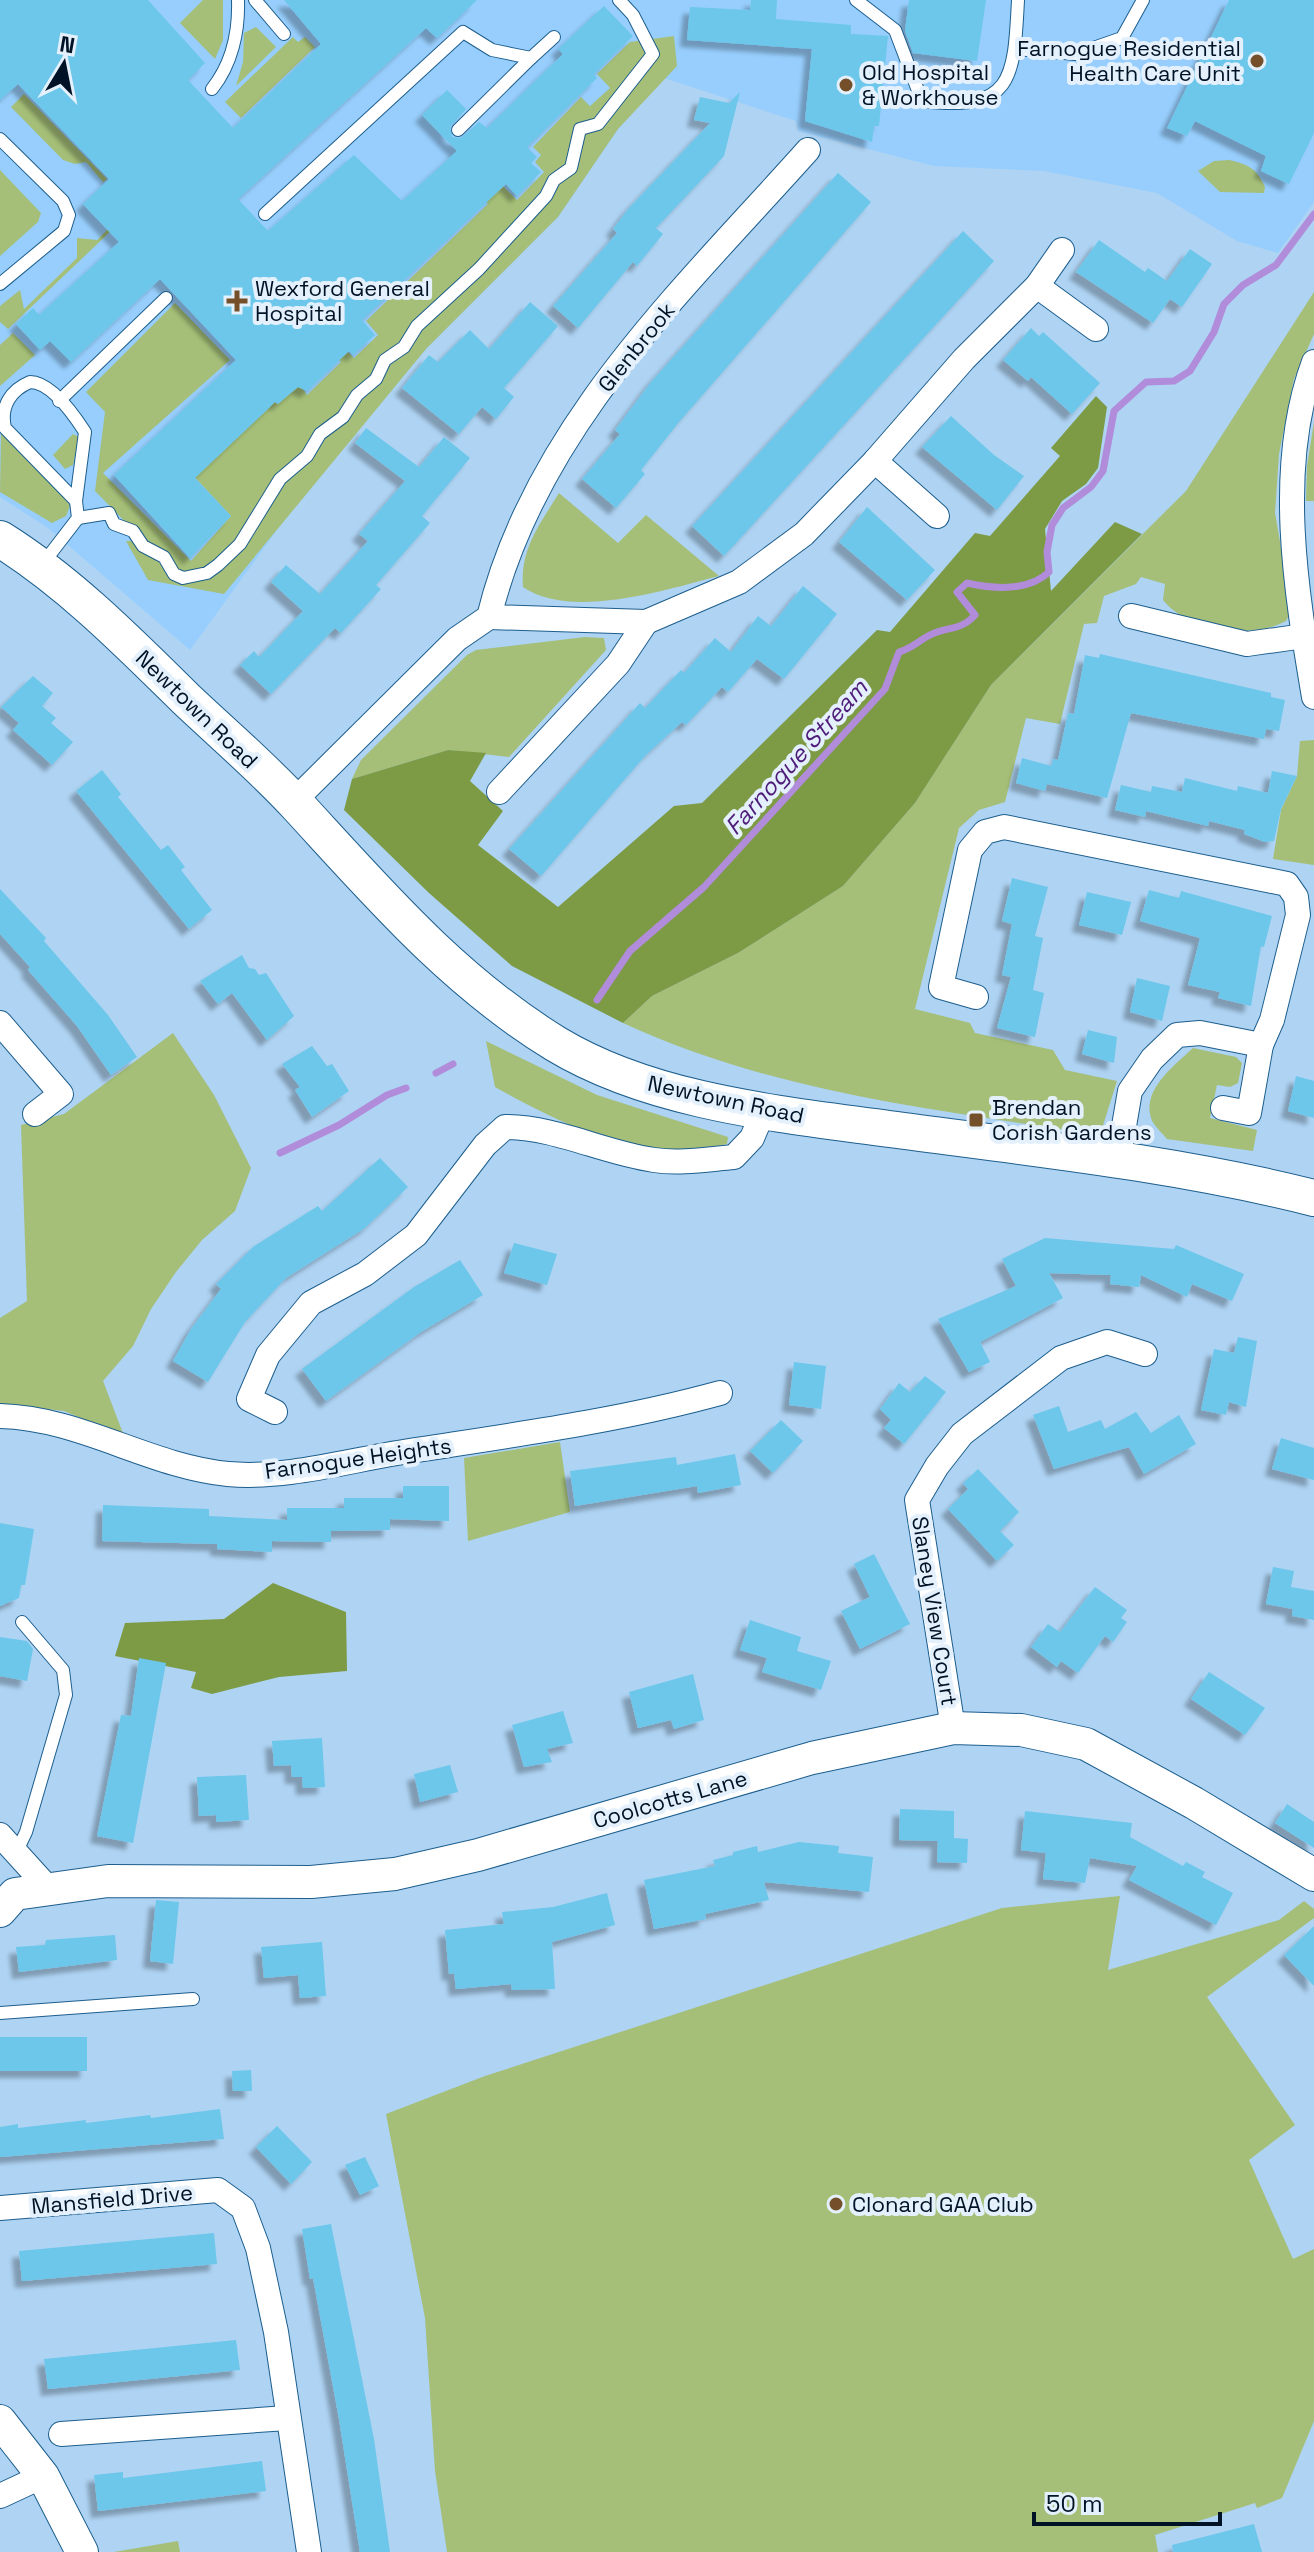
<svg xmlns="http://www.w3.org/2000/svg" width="1314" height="2552" font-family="'Space Grotesk',sans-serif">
<defs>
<filter id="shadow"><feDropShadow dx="-7" dy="7" stdDeviation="2" flood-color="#0004"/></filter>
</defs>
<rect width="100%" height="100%" fill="#aed3f3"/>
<!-- built -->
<path fill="#97cefd" d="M0 0H1314V202L1278 253 1237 241 1157 193 1044 171 934 166 798 131 796 121 664 78 618 129 558 217 426 349 303 494 190 650 48 528 0 497Z"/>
<!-- green -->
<g fill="#a5bf78">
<path d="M203 0H223V40L215 59 180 23Z"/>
<path d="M256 27 276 47 236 86 243 62 244 33Z"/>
<path d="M674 36 677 66 618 129 558 217 426 349 224 594 148 580 126 541H144L95 491 105 412 86 392 175 303 230 360 103 473 191 561 231 516 186 468 220 454 270 407 251 377 278 404 299 383 307 395 341 362 330 349 337 342 354 358 378 335 366 321 488 204 485 200 501 184 517 200 544 172 535 162 541 155 533 147 581 97 590 106 610 88 597 74 630 42Z"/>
<path d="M293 37 298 42 305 37 315 47 241 118 225 102Z"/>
<path d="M24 94 107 179 103 182 86 162 75 164 63 160 11 107Z"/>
<path d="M1229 160C1248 164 1257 169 1265 187L1264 193 1220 192 1198 171 1214 161Z"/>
<path d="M0 170 41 213 38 222 0 256Z"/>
<path d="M110 227 113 229 8 329 0 322V306L20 290 24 309 77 258V238L97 240Z"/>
<path d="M1314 292V334L1294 379 1279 454 1275 513 1290 599 1291 611 1286 621C1251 640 1186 630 1163 600L1165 584 1141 577 1136 584 1104 596 1097 623 1084 624 1060 724 1026 718 1005 802 979 810 959 828 915 1009 970 1023 975 1033 1053 1050 1065 1070 1117 1081 1100 1135C938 1110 774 1093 623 1023L652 996 738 953 843 886 915 803 991 685 1186 491Z"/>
<path d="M13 333 35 355 0 386V345Z"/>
<path d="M1314 422V501H1306L1307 466Z"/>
<path d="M1 433 67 501 70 506 66 516 52 523 0 492Z"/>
<path d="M73 434 79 437 73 465 65 469 53 455Z"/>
<path d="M559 493 618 543 646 515 719 576C665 590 571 620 523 587 520 549 540 524 559 493Z"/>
<path d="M585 637 604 638 606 650 509 757 448 750 352 779 361 760 467 655 476 650Z"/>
<path d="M1314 740V865L1273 859 1281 810 1297 776 1300 741Z"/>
<path d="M173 1033 214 1095 251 1168 235 1211 202 1240 176 1272 151 1309 133 1346 103 1381 124 1436 64 1411 0 1404V1318L27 1301 21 1125 64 1114Z"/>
<path d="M486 1041 597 1095 728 1137 727 1144C643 1164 567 1127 495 1087Z"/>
<path d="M1193 1048 1236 1057 1242 1063 1238 1083 1230 1087 1217 1085 1210 1118 1257 1130 1253 1151 1167 1139C1163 1134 1153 1125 1151 1118 1142 1089 1175 1065 1193 1048Z"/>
<path d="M560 1442 570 1512 468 1541 464 1458Z"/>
<path d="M1120 1896 1108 1970 1279 1920 1304 1901 1314 1909V1918L1207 1997 1295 2125 1249 2160 1293 2259 1314 2249V2421L1282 2498 1257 2508 1255 2503 1155 2535 1158 2552H447L435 2471 425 2318 386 2114 485 2076 1002 1908Z"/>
<path d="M178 2541 180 2552H114Z"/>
</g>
<!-- forest -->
<g fill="#7d9a44">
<path d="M1096 396 1107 407 1098 468 1086 484 1062 501 1045 529 1051 591 1115 522 1142 534 991 685 915 803 843 886 738 953 652 996 623 1023 512 966 429 893 344 810 352 779 448 750 486 753 470 781 503 811 478 845 558 907 674 806 702 803 877 630 890 632 975 533 990 536 1060 456 1051 448Z"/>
<path d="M273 1583 346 1612 347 1671 279 1677 212 1694 191 1688 196 1672 115 1656 125 1623 224 1619Z"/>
</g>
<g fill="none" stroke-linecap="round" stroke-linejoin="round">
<!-- stream -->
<g stroke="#b18cda" stroke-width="7">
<path d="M597 1000 630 951 704 887 885 689 899 652C912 648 917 642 928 636 945 626 960 632 975 615L957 592 967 583C994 589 1028 592 1049 572L1047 552 1052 525 1063 508 1091 487 1103 471 1114 411 1146 382 1174 381 1190 371 1214 332 1224 304 1243 285 1276 265 1314 214"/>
<path d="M436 1073 453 1064"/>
<path d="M280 1153 339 1125 387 1095 406 1088"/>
</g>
</g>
<!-- building -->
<g fill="#6cc7ea" filter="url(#shadow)">
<path d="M0 0H148L205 63 188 80 233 128 321 44 284 0H477L437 38 426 28 238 199 268 231 354 155 402 201 457 151 422 115 447 90 466 109 450 127 452 137 461 138 479 122 487 128 563 54 558 49 604 6 633 36 594 74 597 78 527 147 537 157 531 163 541 172 517 196 506 184 362 320 375 335 353 355 349 351 307 391 298 387 278 404 275 402 195 478 231 516 190 558 114 475 236 360 160 279 71 362 50 341 40 350 16 324 33 308 39 315 119 242 83 204 109 179 18 84 0 100Z"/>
<path d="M751 0H777L776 19 851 25V34L888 36 879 126H874L872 142 805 121 812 49 687 40 690 7 750 10Z"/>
<path d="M909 0H986L977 61 913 53 905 31Z"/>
<path d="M1229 0H1314V133L1289 184 1261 171 1266 156 1195 121 1187 136 1167 128Z"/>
<path d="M740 92 724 156 656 228 663 234 637 266 633 262 578 328 553 306 617 233 613 229 628 209 710 123 694 120 700 97 729 103Z"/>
<path d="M838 173 871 202 679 422 641 470 645 474 616 508 582 479 620 434 615 430 651 382Z"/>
<path d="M963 231 994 261 724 556 692 526Z"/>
<path d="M1099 240 1145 272 1148 268 1167 281 1190 249 1212 264 1182 307 1170 299 1153 323 1076 272Z"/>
<path d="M530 302 558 326 504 388 514 397 496 419 482 407 459 434 402 388 429 355 438 362 470 330 489 349Z"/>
<path d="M1031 328 1039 336 1043 332 1100 383 1072 414 1031 377 1028 381 1003 360Z"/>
<path d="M951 416 994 455 1024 476 997 510 922 447Z"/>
<path d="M366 428 419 467 444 437 470 458 422 516 430 523 376 585 381 589 341 633 335 628 271 694 240 665 254 651 259 657 303 611 271 582 286 565 320 594 368 541 359 534 405 481 355 443Z"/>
<path d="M867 507 935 570 907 600 839 542Z"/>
<path d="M803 586 837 614 784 679 757 659 728 692 722 687 686 725 682 722 645 756 541 876 509 849 640 703 645 708 681 670 684 673 715 638 731 652 758 616 771 626Z"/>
<path d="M1100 654 1271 693V697L1285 700 1279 731 1266 729 1264 739 1131 713 1107 798 1047 784 1045 791 1016 783 1022 758 1051 766 1053 759 1058 760 1068 713 1074 714 1085 655 1099 658Z"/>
<path d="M33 676 53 693 42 706 56 718 51 723 73 742 52 765 13 730 19 723 1 707Z"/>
<path d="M102 770 121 794 118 797 161 850 168 845 185 867 181 870 212 910 189 929 76 791Z"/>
<path d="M1272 771 1297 776 1281 809 1274 841 1265 842 1244 834 1245 830 1209 821 1208 826 1146 811 1145 817 1115 810 1121 785 1151 792 1152 786 1182 792 1185 778 1237 791 1238 786 1268 793Z"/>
<path d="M1012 878 1048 887 1035 936 1043 938 1033 990 1044 993 1035 1037 997 1028 1011 977 1002 975 1012 924 1002 921Z"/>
<path d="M0 889 46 938 44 941 108 1015 137 1057 111 1075 77 1026 28 970 30 967 0 934Z"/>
<path d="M1149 890 1179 898 1181 891 1272 916 1264 947 1261 946 1251 1006 1218 998 1220 992 1188 985 1200 938 1140 921Z"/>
<path d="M1087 892 1131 902 1122 935 1079 925Z"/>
<path d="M242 955 249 968 255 969 259 975 266 973 294 1016 267 1040 232 993 218 1004 200 981Z"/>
<path d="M1137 978 1170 986 1162 1021 1130 1012Z"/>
<path d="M1088 1030 1117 1037 1114 1063 1082 1054Z"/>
<path d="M312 1046 327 1066 332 1064 349 1091 312 1117 295 1090 300 1087 282 1064Z"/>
<path d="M1296 1076 1314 1081V1118L1288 1111Z"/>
<path d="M380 1158 408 1187 365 1228 286 1278 245 1322 208 1382 173 1361 191 1329 221 1289 216 1284 253 1247 318 1206 322 1211Z"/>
<path d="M1045 1238 1174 1249 1176 1245 1244 1274 1232 1301 1192 1284 1187 1297 1141 1275 1139 1287 1110 1284 1111 1275 1049 1273 1063 1298 980 1342 990 1362 969 1372 938 1319 1016 1286 1002 1259Z"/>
<path d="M514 1243 557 1254 547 1285 504 1273Z"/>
<path d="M460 1260 483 1295 421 1332 326 1401 302 1369 414 1287Z"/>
<path d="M1238 1337 1257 1341 1246 1407 1229 1402 1226 1415 1201 1410 1214 1349 1234 1353Z"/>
<path d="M794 1362 826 1366 821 1409 789 1405Z"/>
<path d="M925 1376 946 1392 904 1444 884 1428 891 1420 880 1409 899 1383 910 1392Z"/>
<path d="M1059 1406 1068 1432 1101 1420 1105 1429 1136 1412 1151 1433 1179 1415 1196 1444 1144 1474 1129 1447 1054 1469 1033 1415Z"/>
<path d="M781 1420 803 1441 773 1473 750 1451Z"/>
<path d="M1281 1438 1314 1448V1480L1272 1469Z"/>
<path d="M735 1454 741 1485 698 1493 697 1486 575 1506 570 1471 676 1457 677 1465Z"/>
<path d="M978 1469 1019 1512 1000 1531 1014 1545 997 1561 948 1509 968 1489 963 1483Z"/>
<path d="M403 1486H449V1521L390 1519V1530L331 1531V1542L272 1541V1552L217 1549V1544L102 1541 103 1505 209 1509V1516L287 1520V1508H344V1498H403Z"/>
<path d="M0 1523 34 1529 25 1585H21L19 1598 0 1606Z"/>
<path d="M874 1554 910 1624 860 1649 841 1611 870 1597 854 1564Z"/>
<path d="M1273 1567 1294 1571 1291 1587 1314 1591V1620L1292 1616 1293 1609 1266 1604Z"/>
<path d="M1095 1587 1127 1610 1121 1618 1127 1622 1113 1642 1105 1636 1078 1673 1061 1661 1057 1667 1031 1647 1048 1624 1060 1632Z"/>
<path d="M750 1620 801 1637 797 1651 831 1661 821 1690 762 1672 767 1658 740 1650Z"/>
<path d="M0 1637 27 1641 33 1649 27 1681 0 1676Z"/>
<path d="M139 1658 166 1663 133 1843 97 1836 121 1715 131 1716Z"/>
<path d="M1209 1672 1265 1708 1245 1735 1191 1699Z"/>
<path d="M693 1674 704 1720 674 1729 671 1720 638 1728 629 1692Z"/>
<path d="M563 1711 573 1743 547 1749 552 1762 524 1767 512 1725Z"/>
<path d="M322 1738 325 1787 303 1788 302 1777H292L291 1765 274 1766 272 1741Z"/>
<path d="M450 1765 458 1792 420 1802 414 1774Z"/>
<path d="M246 1775 249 1820 216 1822V1815L199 1816 197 1777Z"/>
<path d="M1287 1804 1314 1822V1848L1275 1823Z"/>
<path d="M900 1809 954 1811V1838L968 1839 967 1863 937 1862 938 1841 899 1840Z"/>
<path d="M1025 1811 1132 1823 1130 1837 1183 1866 1186 1862 1205 1872 1202 1877 1233 1893 1216 1925 1129 1880 1137 1866 1090 1858 1085 1883 1043 1879 1046 1853 1021 1850Z"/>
<path d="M799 1842 839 1846 838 1853 873 1857 869 1892 764 1882 769 1900 705 1914 706 1919 654 1929 644 1880 715 1866 713 1860 733 1855V1852L757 1846 758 1852Z"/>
<path d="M607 1893 615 1925 552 1942 555 1989 512 1990 511 1984 456 1989 454 1973 449 1974 445 1930 504 1924 502 1912 553 1907Z"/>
<path d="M156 1900 179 1902 173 1964 150 1961Z"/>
<path d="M1314 1926V1986L1284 1955Z"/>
<path d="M115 1935 117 1960 19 1972 16 1947 45 1945 46 1940Z"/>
<path d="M322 1942 326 1996 300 1998 298 1975 264 1978 261 1947Z"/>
<rect x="0" y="2037" width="87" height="34"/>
<path d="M251 2070 252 2091H233L232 2071Z"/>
<path d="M220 2109 224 2139 0 2157V2127L18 2124V2128L86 2120V2123L150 2115 151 2118Z"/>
<path d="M277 2126 312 2162 291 2184 256 2147Z"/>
<path d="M365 2157 379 2186 360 2195 345 2165Z"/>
<path d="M331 2224 374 2439 390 2552H360L339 2419 313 2278 310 2279 302 2229Z"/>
<path d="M214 2233 217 2264 22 2281 19 2251Z"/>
<path d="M236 2340 240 2370 48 2389 44 2359Z"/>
<path d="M262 2461 266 2491 98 2511 94 2475 123 2472V2478Z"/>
<path d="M1254 2524 1262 2552H1173L1172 2545Z"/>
</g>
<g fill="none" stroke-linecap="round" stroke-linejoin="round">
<!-- service casing -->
<g stroke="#1d5e8d" stroke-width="14">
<g id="service">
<path d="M255 0 284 34"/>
<path d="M856 0 895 30 922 101C1013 112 1014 79 1018 0"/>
<path d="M1015 49 1076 54 1122 38 1143 0"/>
<path d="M212 89C232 64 239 31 238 0"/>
<path d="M458 130 531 58"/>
<path d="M0 139 63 201 69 215 64 231 0 284"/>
<path d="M265 214 463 32 492 50 531 58 554 37"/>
<path d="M30 382C51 382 74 415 85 432L76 501 5 428C0 406 11 390 30 382Z"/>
<path d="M59 401 166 298"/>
<path d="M78 518 109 513 114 524 133 531 143 546 164 557 174 574 183 578 207 573 218 565 240 544 280 479 307 456 320 434 343 417 357 395 376 379 385 360 404 347 417 326 479 269 546 196 554 180 571 168 580 129 598 124 653 54 633 15 619 0"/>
<path d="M41 566 78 518 76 501"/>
<path d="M17 1851 26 1832 66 1695 63 1670 22 1622"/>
<path d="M0 2013 193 1999"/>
</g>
</g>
<!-- minor casing -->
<g stroke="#1d5e8d" stroke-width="26">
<g id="minor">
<path d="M1037 286 1096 329"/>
<path d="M1314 362C1275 467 1296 591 1314 697"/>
<path d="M875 461 937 516"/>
<path d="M1131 616 1247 644 1304 636"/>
<path d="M489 617 646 622 739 582 804 534 875 461 964 359 1037 286 1062 250"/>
<path d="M499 792 618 664 646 622"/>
<path d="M294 801 457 639 489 617C535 428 683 290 808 150"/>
<path d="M976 997 941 987 970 850 985 832 1004 827 1287 884 1296 897 1298 915 1272 1020 1261 1045 1200 1033 1177 1035 1152 1059 1130 1091 1118 1161"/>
<path d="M0 1023 61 1094 35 1114"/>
<path d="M1223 1108 1249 1113 1261 1045"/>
<path d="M275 1412 249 1399 268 1355 311 1303 365 1274 416 1235 485 1145 505 1127C556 1127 604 1153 654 1160 680 1164 709 1159 734 1157L752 1138 763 1112"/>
<path d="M0 1416C81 1418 148 1466 228 1474 283 1479 343 1462 397 1453 505 1436 615 1422 720 1393"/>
<path d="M953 1728 917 1500 937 1466 962 1434 1061 1358 1107 1342 1145 1354"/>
<path d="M0 1835 49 1889"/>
<path d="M0 2208 218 2190 243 2208 258 2248 276 2332 309 2552"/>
<path d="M61 2434 287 2418"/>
<path d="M0 2496 43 2476"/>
</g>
</g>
<!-- tertiary casing -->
<g stroke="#1d5e8d" stroke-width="34">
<g id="tertiary">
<path d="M0 1911 15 1894 108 1881 311 1882 395 1874 478 1855 812 1758 953 1728 1021 1730 1086 1744 1194 1803 1314 1875"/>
<path d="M0 2421 43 2476 82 2552"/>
</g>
</g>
<!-- secondary casing -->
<g stroke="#1d5e8d" stroke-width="38">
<path id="secondary" d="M0 539C69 582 128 642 186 699 223 734 263 768 297 805 378 893 453 981 556 1044 652 1102 780 1114 889 1129 1031 1148 1175 1163 1314 1198"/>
</g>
<!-- service -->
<use href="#service" stroke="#fff" stroke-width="12"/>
<!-- minor -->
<use href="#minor" stroke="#fff" stroke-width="24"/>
<!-- tertiary -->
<use href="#tertiary" stroke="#fff" stroke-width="32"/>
<!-- secondary -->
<use href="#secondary" stroke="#fff" stroke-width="36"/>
</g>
<!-- markers -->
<g fill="#744f2a" stroke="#e4f1fc" stroke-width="3">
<circle cx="1257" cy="61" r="8"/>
<circle cx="846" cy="85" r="8"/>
<path d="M233 289h8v8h8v8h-8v8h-8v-8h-8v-8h8z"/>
<rect x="968" y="1112" width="16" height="16" rx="4"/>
<circle cx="836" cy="2204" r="8"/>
</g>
<g text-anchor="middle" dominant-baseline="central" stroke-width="8" stroke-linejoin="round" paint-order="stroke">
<!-- poi labels -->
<g font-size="22" fill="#001326" stroke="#e4f1fc" text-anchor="start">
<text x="1241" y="48" text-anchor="end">Farnogue Residential<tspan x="1241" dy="25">Health Care Unit</tspan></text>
<text x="862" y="72">Old Hospital<tspan x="862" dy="25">&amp; Workhouse</tspan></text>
<text x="255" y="288">Wexford General<tspan x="255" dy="25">Hospital</tspan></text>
<text x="992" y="1107">Brendan<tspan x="992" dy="25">Corish Gardens</tspan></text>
<text x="852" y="2204">Clonard GAA Club</text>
</g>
<!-- street labels -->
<g font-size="22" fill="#001326" stroke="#e4f1fc">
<text transform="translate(636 347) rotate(-51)">Glenbrook</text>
<text transform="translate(197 709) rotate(44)">Newtown Road</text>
<text transform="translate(726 1099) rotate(12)">Newtown Road</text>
<text transform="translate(358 1458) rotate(-8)">Farnogue Heights</text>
<text transform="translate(935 1611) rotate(81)">Slaney View Court</text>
<text transform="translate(670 1799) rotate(-16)">Coolcotts Lane</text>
<text transform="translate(112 2199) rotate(-5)">Mansfield Drive</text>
</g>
<!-- water labels -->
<g font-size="24" font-style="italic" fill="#4f1d79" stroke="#e4f1fc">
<text transform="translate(796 757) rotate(-48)">Farnogue Stream</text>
</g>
</g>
<!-- north arrow -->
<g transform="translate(64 64) rotate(10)" stroke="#e4f1fc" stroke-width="6" paint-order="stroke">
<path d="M0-6L14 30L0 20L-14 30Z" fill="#001326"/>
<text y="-12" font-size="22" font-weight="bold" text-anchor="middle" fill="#001326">N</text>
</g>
<!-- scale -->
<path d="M1034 2512v12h186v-12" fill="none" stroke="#001326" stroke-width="4"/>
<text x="1046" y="2512" font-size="24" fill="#001326" stroke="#e4f1fc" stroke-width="6" paint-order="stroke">50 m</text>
</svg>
